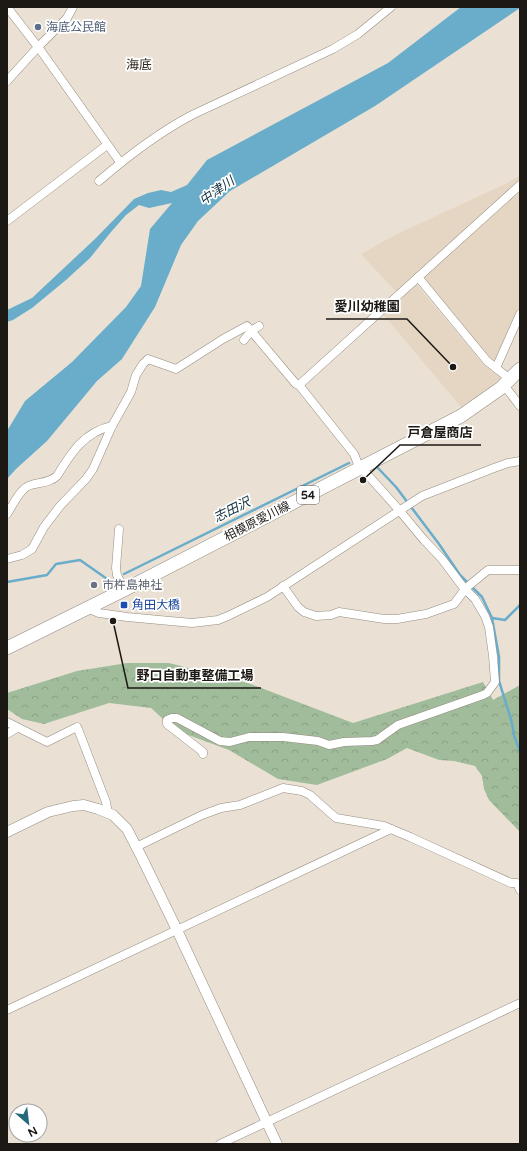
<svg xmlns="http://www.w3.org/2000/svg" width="527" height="1151" font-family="'Varela Round','Noto Sans JP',sans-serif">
<defs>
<pattern id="forest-crowns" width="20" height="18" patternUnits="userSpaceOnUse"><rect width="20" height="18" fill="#a1bc9b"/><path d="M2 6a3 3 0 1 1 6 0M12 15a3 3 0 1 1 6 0" fill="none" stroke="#8aa185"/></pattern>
</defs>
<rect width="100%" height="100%" fill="#eae1d4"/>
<!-- built -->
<g fill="#e4d6c3">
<path d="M520 176V179L396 292 361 254 395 235 503 185Z"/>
<path d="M520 188V306L496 359 492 361 424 281V276Z"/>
<path d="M416 284 483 364 501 376V378L488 389 461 407 383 314Z"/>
</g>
<!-- forest -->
<path fill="url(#forest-crowns)" d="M127 663H169L248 683 353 723 483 682 493 700 520 685V832L489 800 484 789 482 776 475 766 454 761 439 760 407 748 387 759 317 785 278 779 229 750 175 730 151 708 109 703 44 724 22 719 7 709V693L77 671Z"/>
<!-- water -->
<path fill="#69adcb" d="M461 7H520V8L375 106 230 191 198 221 181 245 155 307 122 359 97 381 47 441 16 469 7 479V431L25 401 72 362 126 307 141 286 150 229 172 203 149 208 139 205 126 215 111 232 90 258 66 280 32 308 13 320 7 322V310L32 298 96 238 134 199 148 193 161 190 171 192 187 185 207 160 388 63Z"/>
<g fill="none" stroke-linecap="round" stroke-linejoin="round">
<!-- stream -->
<g stroke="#69adcb" stroke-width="2.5">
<path d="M377 467 396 487 439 544 460 575 482 597 492 618 499 657V681L511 719 514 735 520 752"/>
<path d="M124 574 349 463"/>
<path d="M7 582 47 575 56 564 80 560 110 581 111 580"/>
<path d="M492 618 505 620 520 605"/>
</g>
<!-- minor casing -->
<g stroke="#948c80" stroke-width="9">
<g id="minor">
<path d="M7 7 41 51 120 162"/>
<path d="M7 81 38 47 67 18 73 7"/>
<path d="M99 181C128 156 158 133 192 115L333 49 358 34 391 7"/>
<path d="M7 221 107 145"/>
<path d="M418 277 487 361 510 379"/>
<path d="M244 340 251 331 259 326"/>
<path d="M496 368 520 314"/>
<path d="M504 385 520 406"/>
<path d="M7 514C13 505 20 488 31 485 41 482 49 483 57 476 71 453 84 432 112 426"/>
<path d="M119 529 116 568 117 575 124 590"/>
<path d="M7 559 22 555 32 549 44 527 60 506 86 479 93 469 112 426 131 392 136 375 143 364 148 359 176 369 223 339 247 326 296 384 299 385"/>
<path d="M283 586 298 607 304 612 316 616 331 615 339 612 384 619H397L426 614 454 604 466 588 488 570H520"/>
<path d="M87 608 99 613 127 617 192 623 218 620 228 616 267 597 422 496 494 468 508 463 520 461"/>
<path d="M7 722 47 742 77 727 78 729 106 802 108 813"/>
<path d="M7 734 17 728"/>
<path d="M203 754V752L167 724V720L172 718H177L220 741 230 742 249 737H283L318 741 329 745 344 742 372 741 377 740 398 725 483 695 487 693 495 682 493 656 489 627 485 616 475 599 463 587 442 559 424 540 399 510 358 464 354 454 299 385 520 185"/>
<path d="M136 847 202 815 221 808 240 805 283 788 302 791 310 795 336 818 384 826 391 829"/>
<path d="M7 1010 391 829 410 837 511 883H517L520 890"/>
<path d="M220 1144 520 1003"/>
</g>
</g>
<!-- tertiary casing -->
<g stroke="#948c80" stroke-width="11">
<path id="tertiary" d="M7 832 48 812 73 806 84 805 98 809 113 815 127 829 142 858 177 930 277 1144"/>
</g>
<!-- primary casing -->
<g stroke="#948c80" stroke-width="14">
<path id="primary" d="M7 648 124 590 461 416 501 388 520 369"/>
</g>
<!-- minor -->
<use href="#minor" stroke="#fff" stroke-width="8"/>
<!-- tertiary -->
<use href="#tertiary" stroke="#fff" stroke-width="10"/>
<!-- primary -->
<use href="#primary" stroke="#fff" stroke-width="13"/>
</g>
<!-- markers -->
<circle fill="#5c6f8a" stroke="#fff" stroke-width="1.5" cx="38" cy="27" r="4"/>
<circle fill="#6b7280" stroke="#fff" stroke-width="1.5" cx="94" cy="585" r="4"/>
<rect fill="#1a4fb4" stroke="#fff" stroke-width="1.5" x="120" y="601" width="8" height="8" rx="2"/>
<g text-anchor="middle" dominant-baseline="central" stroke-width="3.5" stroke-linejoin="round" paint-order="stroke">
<!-- shield labels -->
<rect fill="#fff" stroke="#605d5a" stroke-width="1" x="297" y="486" width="22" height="18" rx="3"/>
<g font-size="11" font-weight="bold" fill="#1c1814">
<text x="308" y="495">54</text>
</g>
<!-- service labels -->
<g font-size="12" fill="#4e5e75" stroke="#fff" text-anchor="start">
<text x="46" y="27">海底公民館</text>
</g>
<!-- street labels -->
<g font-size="12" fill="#1c1814" stroke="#fff">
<text transform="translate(257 521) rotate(-27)">相模原愛川線</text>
</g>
<!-- worship labels -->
<g font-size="12" fill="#5b616d" stroke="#fff" text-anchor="start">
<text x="102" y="585">市杵島神社</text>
</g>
<!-- transit labels -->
<g font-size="12" fill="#164399" stroke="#fff" text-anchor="start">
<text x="132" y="605">角田大橋</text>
</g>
<!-- neighbourhood labels -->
<g font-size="13" fill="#312a20" stroke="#fff">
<text x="139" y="65">海底</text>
</g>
<!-- water labels -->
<g font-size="13" font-style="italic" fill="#10313e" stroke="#fff">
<text transform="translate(217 191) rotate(-35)">中津川</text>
<text transform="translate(232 510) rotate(-26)">志田沢</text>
</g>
</g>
<!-- callouts -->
<path fill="none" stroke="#1c1814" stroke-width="1.5" d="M453 367L407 319H326M363 480L400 445H481M113 621L128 688H261"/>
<g fill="#1c1814" stroke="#fff" stroke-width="1.5">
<circle cx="453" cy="367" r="4"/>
<circle cx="363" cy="480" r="4"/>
<circle cx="113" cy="621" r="4"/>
</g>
<g font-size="13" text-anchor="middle" font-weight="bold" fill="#1c1814" stroke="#fff" stroke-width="3.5" stroke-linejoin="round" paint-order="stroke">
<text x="367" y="311">愛川幼稚園</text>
<text x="440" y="437">戸倉屋商店</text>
<text x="195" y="680">野口自動車整備工場</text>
</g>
<!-- border -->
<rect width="527" height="1151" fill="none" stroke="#1c1814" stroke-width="16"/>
<!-- north arrow -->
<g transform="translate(28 1123) rotate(152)"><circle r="19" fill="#ffffff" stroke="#a4a3a1"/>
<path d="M0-3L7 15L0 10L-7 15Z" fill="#256a7a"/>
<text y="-6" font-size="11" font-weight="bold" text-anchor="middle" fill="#1c1814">N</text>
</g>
</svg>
